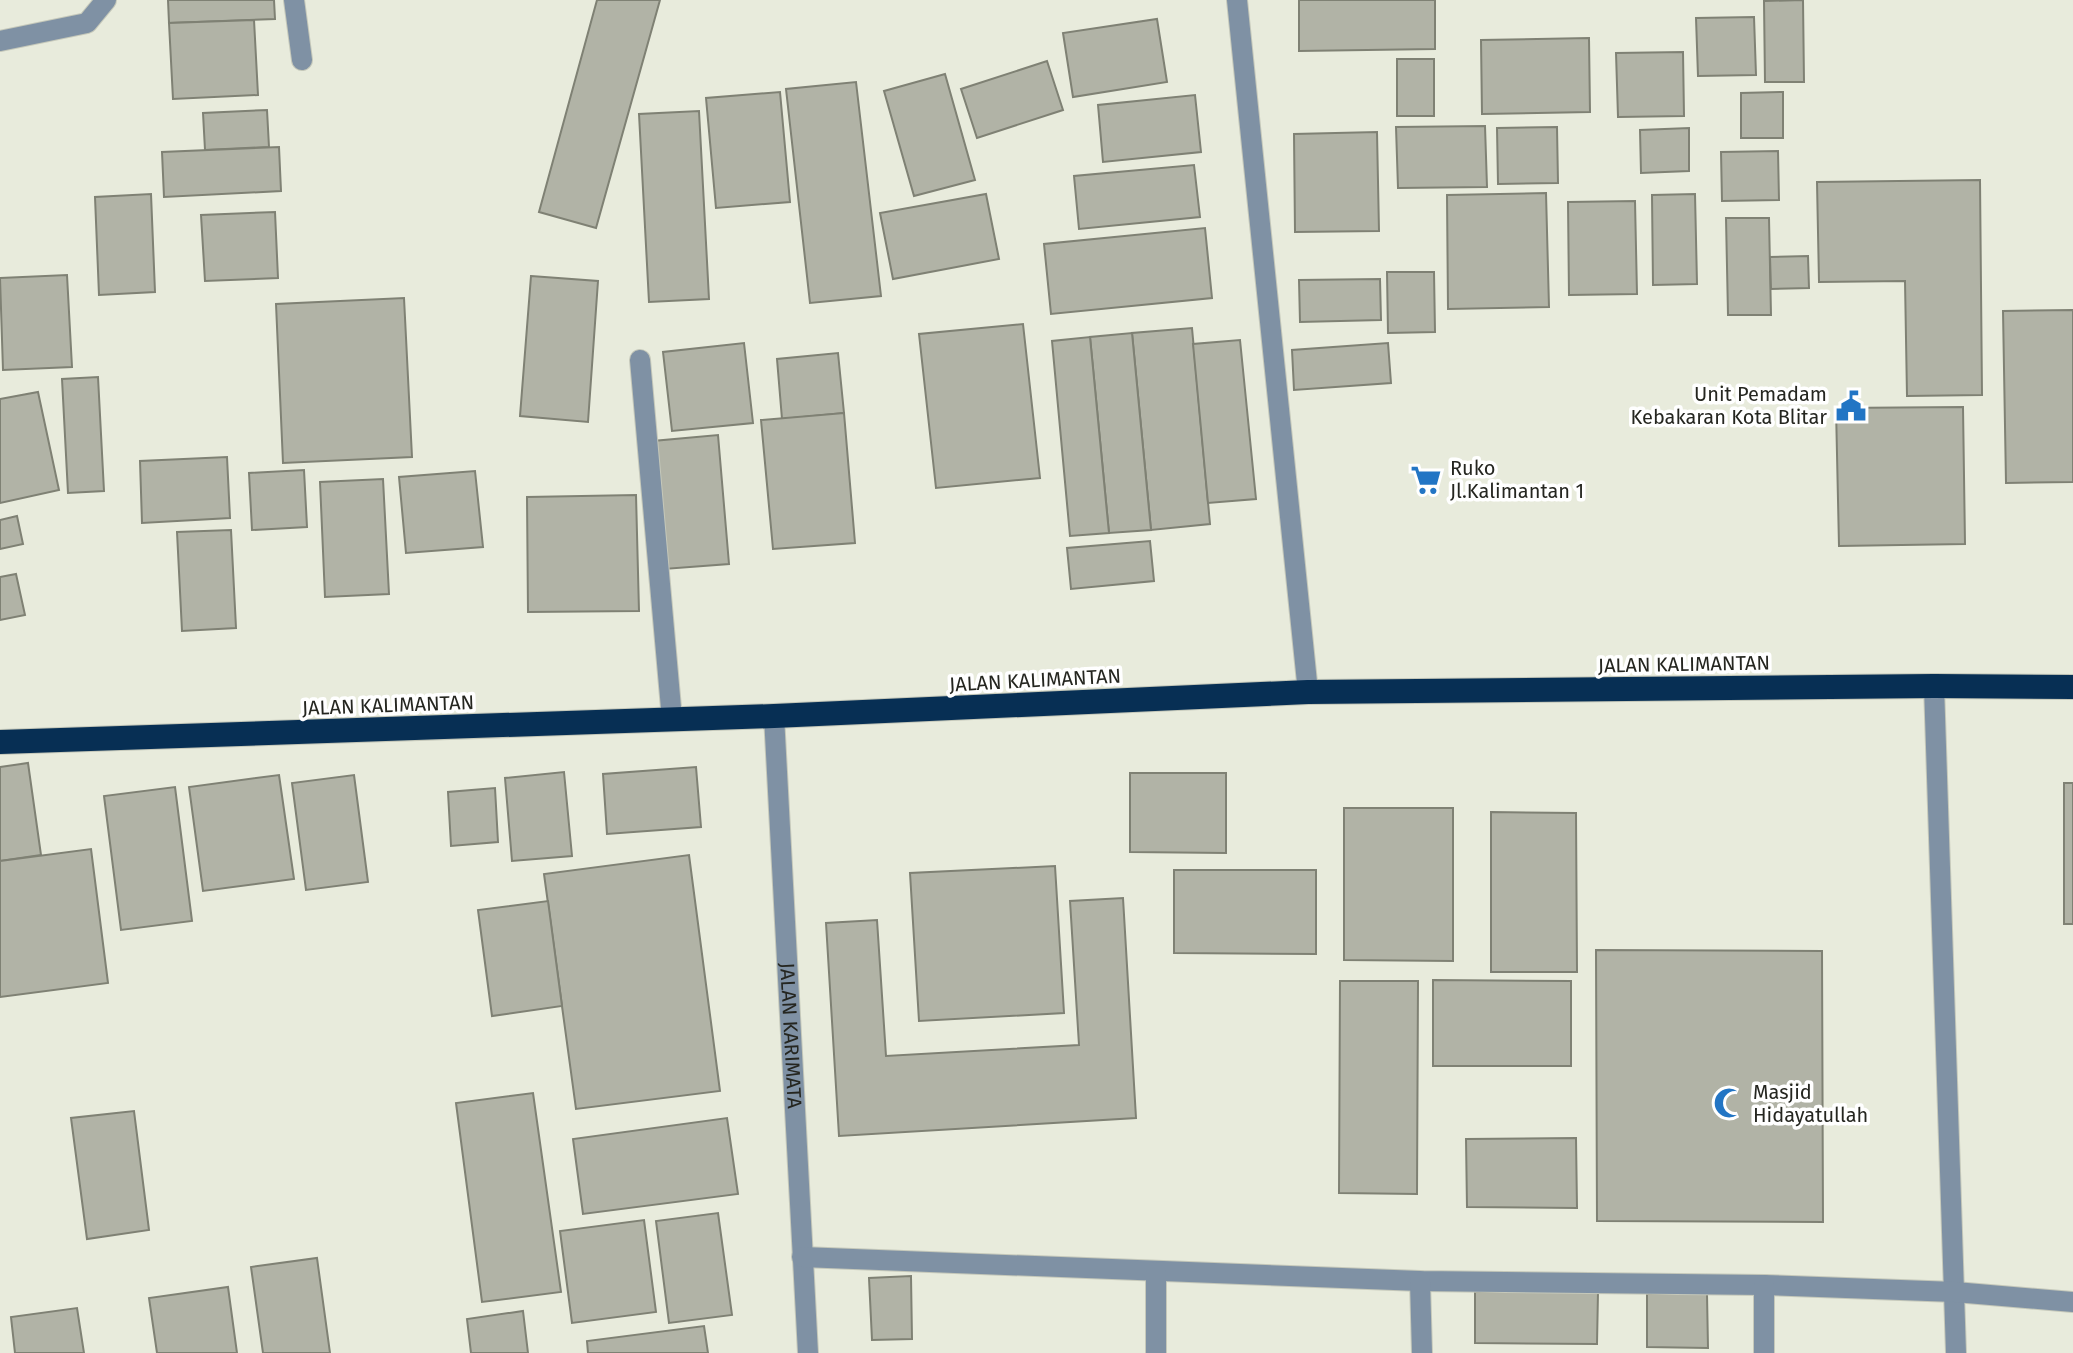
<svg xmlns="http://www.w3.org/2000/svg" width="2073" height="1353" font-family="'Fira Sans',sans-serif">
<rect width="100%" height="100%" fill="#e8ebdc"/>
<!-- building -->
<g fill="#b1b3a6" stroke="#7f8174" stroke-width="2">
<path d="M168 0H274L275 19 169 23Z"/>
<path d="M597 0H660L596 228 539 212Z"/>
<path d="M1299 0H1435V49L1299 51Z"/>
<path d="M1803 0 1804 82H1765L1764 1Z"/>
<path d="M1754 17 1756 75 1698 76 1696 18Z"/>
<path d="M1157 19 1167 82 1073 97 1063 33Z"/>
<path d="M254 20 258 95 173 99 169 23Z"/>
<path d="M1589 38 1590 112 1482 114 1481 40Z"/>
<path d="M1683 52 1684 116 1618 117 1616 53Z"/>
<rect x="1397" y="59" width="37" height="57"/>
<path d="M1047 61 1063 110 977 138 961 89Z"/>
<path d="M945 74 975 180 914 196 884 91Z"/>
<path d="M856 82 881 296 810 303 786 89Z"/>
<path d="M780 92 790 202 716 208 706 98Z"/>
<path d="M1783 92V138H1741V93Z"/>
<path d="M1195 95 1201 152 1103 162 1098 105Z"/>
<path d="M267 110 269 147 205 150 203 113Z"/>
<path d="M699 111 709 299 649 302 639 114Z"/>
<path d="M1485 126 1487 187 1398 188 1396 127Z"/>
<path d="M1557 127 1558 183 1498 184 1497 128Z"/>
<path d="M1689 128V171L1641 173 1640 130Z"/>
<path d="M1377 132 1379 231 1295 232 1294 134Z"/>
<path d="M279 147 281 191 164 197 162 152Z"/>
<path d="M1778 151 1779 200 1722 201 1721 152Z"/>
<path d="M1194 165 1200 217 1079 229 1074 176Z"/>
<path d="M1980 180 1982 395 1907 396 1905 281 1819 282 1817 182Z"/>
<path d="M1546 193 1549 307 1448 309 1447 195Z"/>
<path d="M151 194 155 292 99 295 95 197Z"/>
<path d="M986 194 999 259 893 279 880 213Z"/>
<path d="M1695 194 1697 284 1653 285 1652 195Z"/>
<path d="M1635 201 1637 294 1569 295 1568 202Z"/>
<path d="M275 212 278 278 205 281 201 215Z"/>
<path d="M1726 218H1769L1771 315H1728Z"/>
<path d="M1205 228 1212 298 1051 314 1044 244Z"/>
<path d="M1808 256 1809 288 1771 289 1770 257Z"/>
<path d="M1387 272H1434L1435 332 1388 333Z"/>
<path d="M67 275 72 367 3 370 0 278Z"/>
<path d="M531 276 598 281 588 422 520 416Z"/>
<path d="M1380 279 1381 320 1300 322 1299 280Z"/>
<path d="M404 298 412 457 283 463 276 304Z"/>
<path d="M2073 310V482L2006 483 2003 311Z"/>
<path d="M1023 324 1040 478 936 488 919 334Z"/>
<path d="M1192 328 1210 524 1151 530 1132 333Z"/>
<path d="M1132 333 1151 530 1109 533 1090 337Z"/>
<path d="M1090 337 1109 533 1070 536 1052 341Z"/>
<path d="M1240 340 1256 499 1208 503 1193 344Z"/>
<path d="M744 343 753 423 672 431 663 352Z"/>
<path d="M1388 343 1391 383 1294 390 1292 350Z"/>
<path d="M838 353 844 413 782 419 777 359Z"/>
<path d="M98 377 104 491 68 493 62 379Z"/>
<path d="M38 392 59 490 0 503V399Z"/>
<path d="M1963 407 1965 544 1839 546 1836 408Z"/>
<path d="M844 413 855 543 773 549 761 420Z"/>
<path d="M718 435 729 564 664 569 653 441Z"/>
<path d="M227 457 230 518 142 523 140 461Z"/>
<path d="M304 470 307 527 252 530 249 473Z"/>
<path d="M475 471 483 547 406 553 399 477Z"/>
<path d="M383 479 389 594 325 597 320 482Z"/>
<path d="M636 495 639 611 528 612 527 497Z"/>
<path d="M17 516 23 544 0 549V520Z"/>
<path d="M231 530 236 628 182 631 177 532Z"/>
<path d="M1150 541 1154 581 1071 589 1067 548Z"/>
<path d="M16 574 25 615 0 620V577Z"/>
<path d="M28 763 41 855 0 861V767Z"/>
<path d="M696 767 701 827 607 834 603 774Z"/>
<path d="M564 772 572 856 512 861 505 778Z"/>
<path d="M1130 773H1226V853L1130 852Z"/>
<path d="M279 775 294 879 203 891 189 787Z"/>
<path d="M354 775 368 882 306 890 292 783Z"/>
<rect x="2064" y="783" width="9" height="141"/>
<path d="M175 787 192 921 121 930 104 796Z"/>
<path d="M495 788 498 842 451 846 448 792Z"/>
<path d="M1344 808H1453V961L1344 960Z"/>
<path d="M1491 812 1576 813 1577 972H1491Z"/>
<path d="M91 849 108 983 0 997V861Z"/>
<path d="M689 855 720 1091 576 1109 544 874Z"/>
<path d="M1055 866 1064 1013 919 1021 910 873Z"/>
<path d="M1174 870H1316V954L1174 953Z"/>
<path d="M1123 898 1136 1118 839 1136 826 923 877 920 886 1056 1079 1045 1070 901Z"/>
<path d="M548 901 562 1006 492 1016 478 910Z"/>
<path d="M1596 950 1822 951 1823 1222 1597 1221Z"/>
<path d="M1433 980 1571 981V1066H1433Z"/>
<path d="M1340 981H1418L1417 1194 1339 1193Z"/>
<path d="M533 1093 561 1292 482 1302 456 1103Z"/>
<path d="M134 1111 149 1230 87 1239 71 1118Z"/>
<path d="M727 1118 738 1194 583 1214 573 1139Z"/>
<path d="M1576 1138 1577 1208 1467 1207 1466 1139Z"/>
<path d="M718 1213 732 1315 669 1323 656 1221Z"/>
<path d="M644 1220 656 1312 572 1323 560 1231Z"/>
<path d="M317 1258 330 1353H263L251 1267Z"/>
<path d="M911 1276 912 1339 872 1340 869 1278Z"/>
<path d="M228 1287 237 1353H157L149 1298Z"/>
<path d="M1475 1292H1598L1597 1344 1475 1343Z"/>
<path d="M1647 1294H1707L1708 1348 1647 1347Z"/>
<path d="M77 1308 84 1353H15L11 1317Z"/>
<path d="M523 1311 528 1353H471L467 1319Z"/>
<path d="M704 1326 708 1353H588L587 1341Z"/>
</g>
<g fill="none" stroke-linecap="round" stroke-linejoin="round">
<!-- lane casing -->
<g stroke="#c5c8ba" stroke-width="22">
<path id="lane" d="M640 360 672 719"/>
</g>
<!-- street casing -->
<g stroke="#c5c8ba" stroke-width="22">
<g id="street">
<path d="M294 0 302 60"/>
<path d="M1237 0 1308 692"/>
<path d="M0 41 87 23 106 0"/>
<path d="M1934 686 1956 1353"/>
<path id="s1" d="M774 716 808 1353"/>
<path d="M802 1257 1420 1281 1764 1285 1955 1292 2073 1302"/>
<path d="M1156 1272V1353"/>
<path d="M1420 1281 1422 1353"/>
<path d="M1764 1285V1353"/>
</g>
</g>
<!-- highway casing -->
<g stroke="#c5c8ba" stroke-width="26">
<path id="highway" d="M0 742 774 716 1308 692 1934 686 2073 687"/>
</g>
<!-- lane -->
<use href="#lane" stroke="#7f91a4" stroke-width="20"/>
<!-- street -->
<use href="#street" stroke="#7f91a4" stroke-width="20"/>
<!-- highway -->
<use href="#highway" stroke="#072f54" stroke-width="24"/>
</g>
<!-- icons -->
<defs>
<g id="civic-bare" transform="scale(2.4)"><path d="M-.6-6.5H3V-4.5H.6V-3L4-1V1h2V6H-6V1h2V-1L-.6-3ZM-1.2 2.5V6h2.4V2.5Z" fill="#2275c4" stroke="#fff" stroke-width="2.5" paint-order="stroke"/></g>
<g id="supermarket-bare" transform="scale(2.4)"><path d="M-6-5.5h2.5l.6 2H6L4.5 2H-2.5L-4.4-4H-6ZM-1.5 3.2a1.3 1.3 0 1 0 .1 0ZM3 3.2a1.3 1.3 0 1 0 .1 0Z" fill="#2275c4" stroke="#fff" stroke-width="2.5" paint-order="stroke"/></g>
<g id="mosque-bare" transform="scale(2.4)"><path d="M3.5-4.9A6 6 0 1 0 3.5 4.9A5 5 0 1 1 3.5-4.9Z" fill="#2275c4" stroke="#fff" stroke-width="2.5" paint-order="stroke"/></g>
</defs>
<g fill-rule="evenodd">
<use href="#civic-bare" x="1851" y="406"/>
<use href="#supermarket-bare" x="1426" y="480"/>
<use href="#mosque-bare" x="1729" y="1103"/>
</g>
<g text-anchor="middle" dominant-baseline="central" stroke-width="7" stroke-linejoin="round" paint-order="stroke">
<!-- poi labels -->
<g font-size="20" fill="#252620" stroke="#fff" text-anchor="start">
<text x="1827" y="394" text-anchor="end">Unit Pemadam<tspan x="1827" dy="23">Kebakaran Kota Blitar</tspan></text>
<text x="1450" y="468">Ruko<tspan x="1450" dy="23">Jl.Kalimantan 1</tspan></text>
<text x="1753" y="1092">Masjid<tspan x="1753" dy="23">Hidayatullah</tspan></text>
</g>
<!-- street labels -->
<g font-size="20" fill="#252620" stroke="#fff">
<text transform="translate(1684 664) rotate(-1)">JALAN KALIMANTAN</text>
<text transform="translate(1035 680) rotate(-3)">JALAN KALIMANTAN</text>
<text transform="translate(388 705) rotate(-2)">JALAN KALIMANTAN</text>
<text stroke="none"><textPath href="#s1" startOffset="320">JALAN KARIMATA</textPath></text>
</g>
</g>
</svg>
